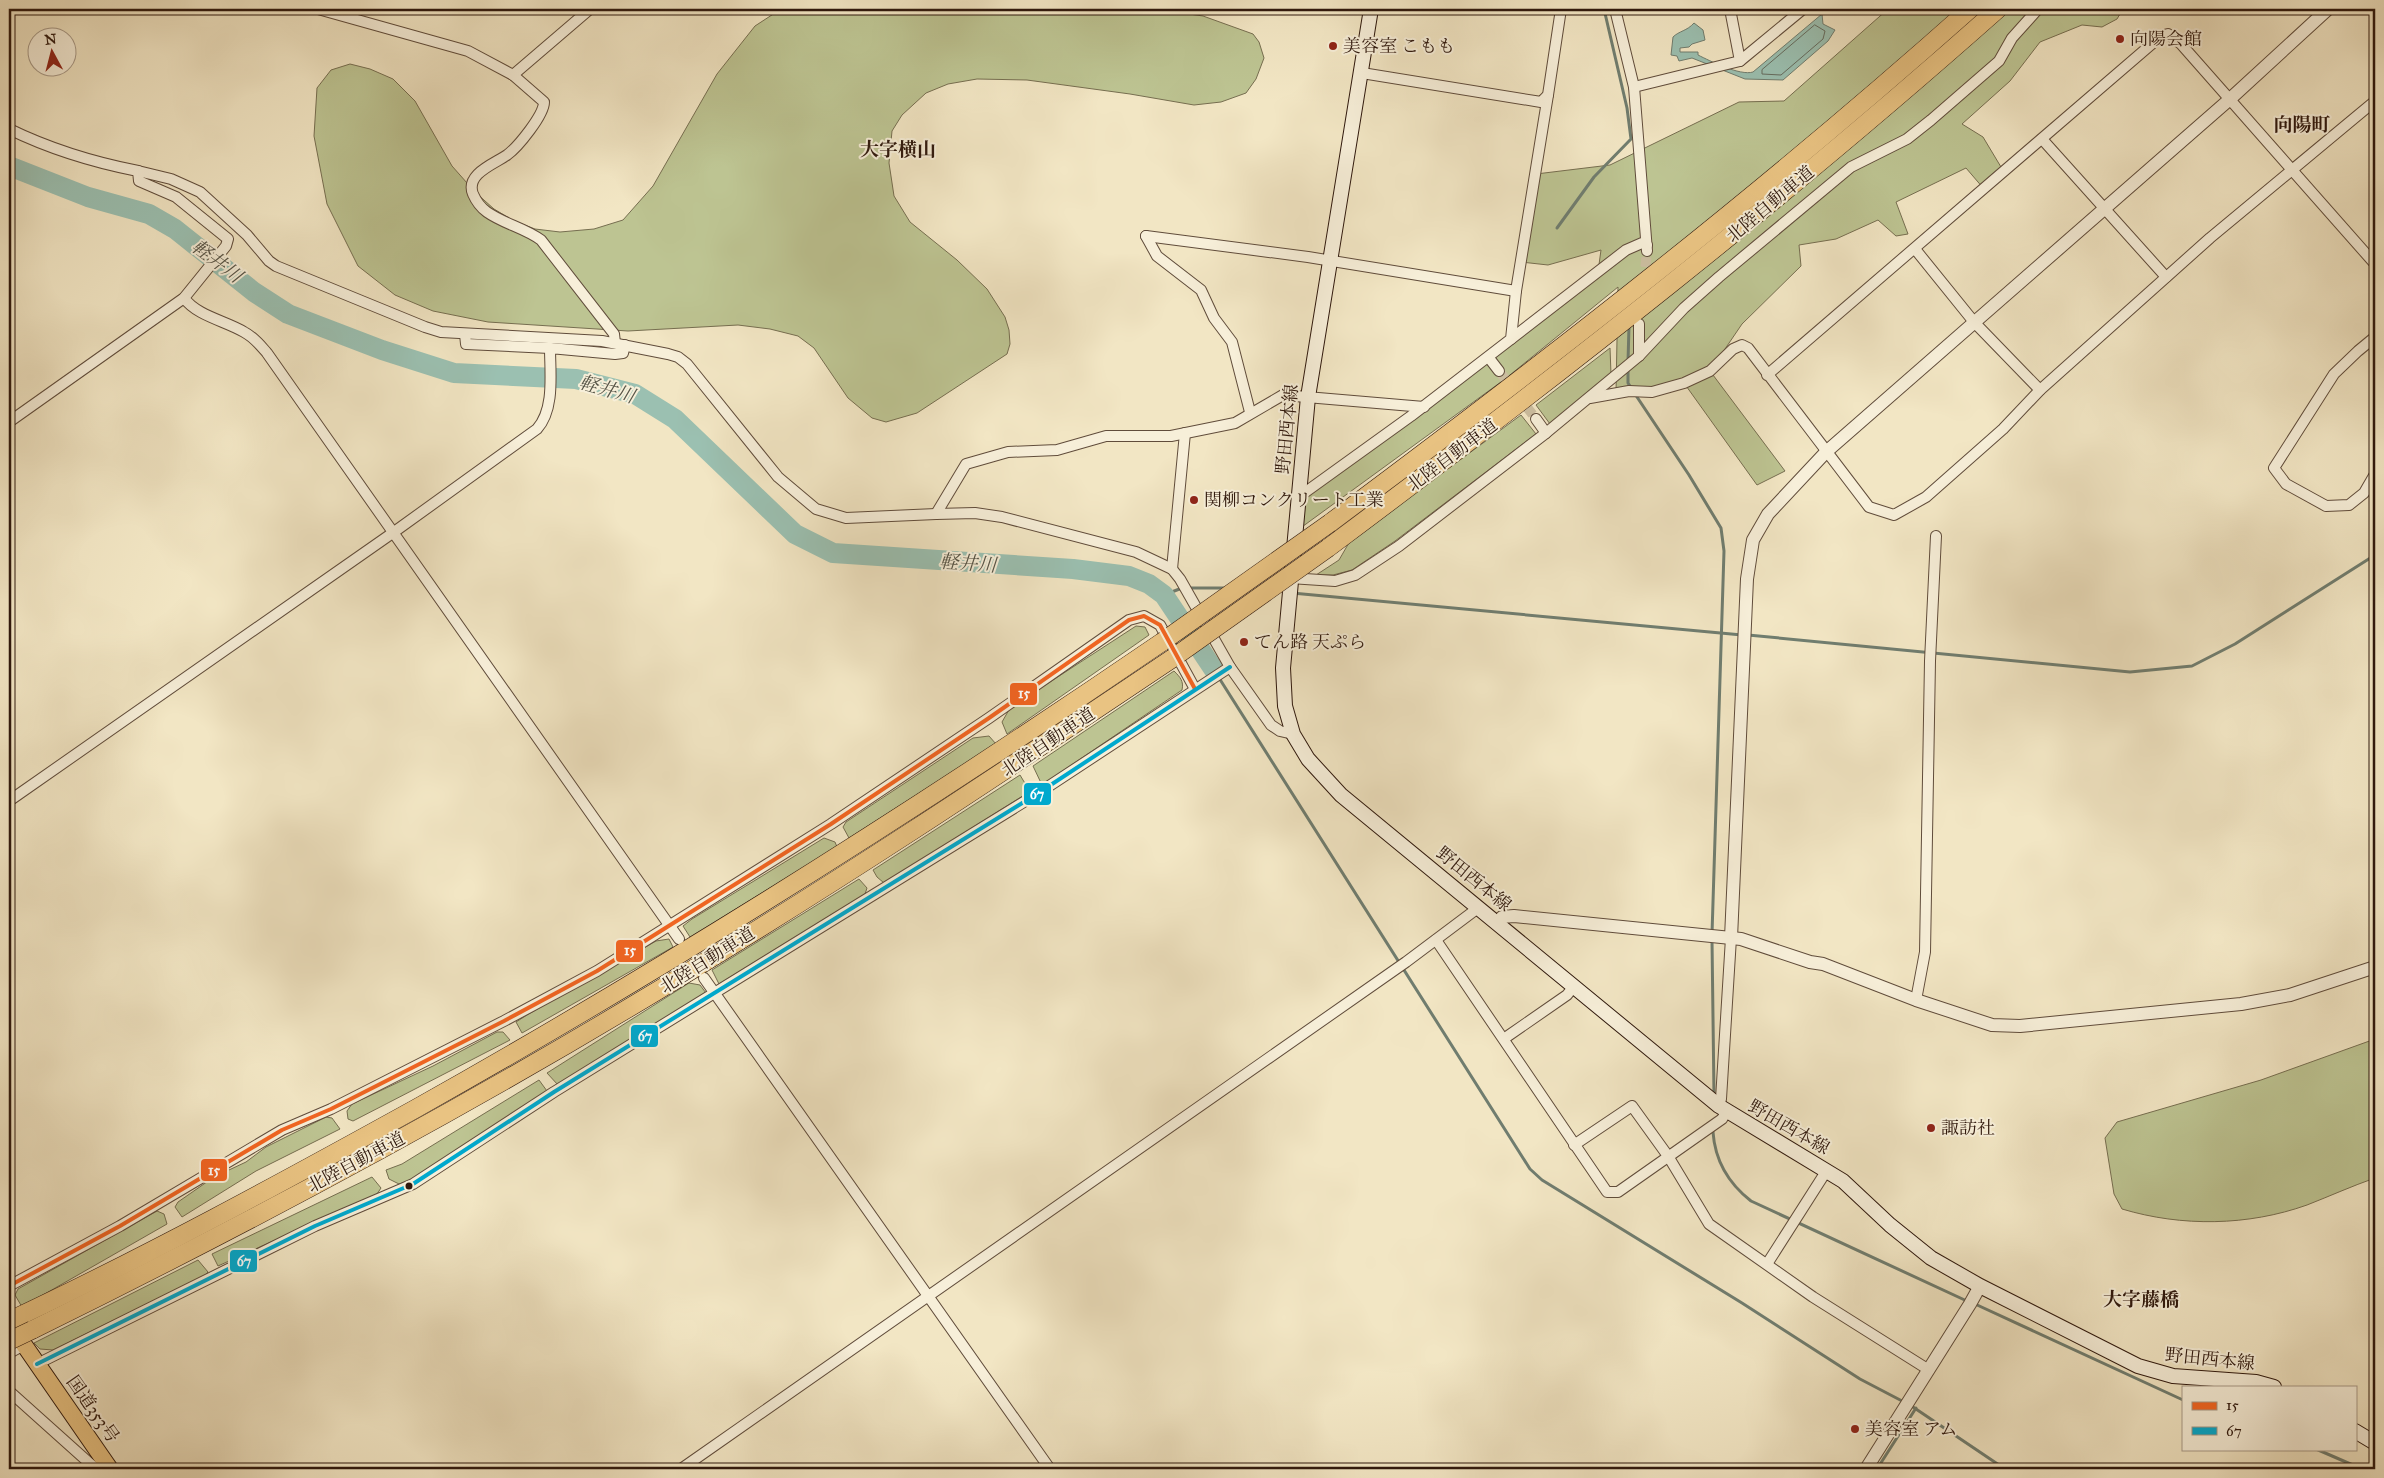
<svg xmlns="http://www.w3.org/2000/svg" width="2384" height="1478" font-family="'IM FELL Great Primer','Noto Serif JP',serif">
<rect width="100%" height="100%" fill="#f2e6c4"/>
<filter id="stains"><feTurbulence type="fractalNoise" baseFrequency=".004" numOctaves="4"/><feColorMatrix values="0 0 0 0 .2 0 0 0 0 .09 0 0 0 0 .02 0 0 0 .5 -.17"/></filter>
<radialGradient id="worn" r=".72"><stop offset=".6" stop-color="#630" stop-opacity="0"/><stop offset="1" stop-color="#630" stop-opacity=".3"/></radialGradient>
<!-- green -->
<g fill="#bdc492" stroke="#766e50">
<path d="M781 9H1155L1203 16 1253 34 1259 42 1264 58 1256 79 1246 93 1221 102 1194 105 1130 94 1027 80 977 79 948 84 926 93 902 115 892 131 889 163 894 196 910 222 957 260 987 289 1005 317 1009 330 1010 344 1007 354 917 413 886 422 872 418 848 398 814 348 798 336 770 329 738 325 628 331 488 322 433 311 395 295 358 266 327 204 314 136 317 88 331 70 350 64 370 69 393 79 415 101 452 166 475 192 494 209 514 221 535 229 560 232 594 229 623 220 653 186 717 74 755 26Z"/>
<path d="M1888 9H2123L2117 19 2102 27 2082 25 2040 42 2010 81 1962 124 1983 137 2004 172 1984 189 1966 168 1896 202 1908 234 1896 236 1878 220 1836 239 1799 245 1801 266 1742 324 1710 371 1785 471 1757 485 1684 383 1616 392 1618 287 1505 379 1295 532 1300 496 1598 272 1601 250 1548 265 1521 262 1536 174 1610 165 1739 102 1784 101Z"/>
<path d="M1610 348 1611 374 1550 424 1536 405Z"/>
<path d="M1521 415 1536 434 1395 541 1352 570 1333 575H1316L1339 560 1350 541Z"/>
<path d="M1136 626 1145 627 1149 635 1007 734 1002 722 1010 708Z"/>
<path d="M1174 671C1180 677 1184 681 1182 690L1042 785 1033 766Z"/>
<path d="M989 736 996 744 849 838 843 827 846 822 973 738Z"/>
<path d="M1020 775 1026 785V794L884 883 877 877 873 870Z"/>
<path d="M824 838 835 842 837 847 690 937 683 926 692 919Z"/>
<path d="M859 879 867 888 865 894 719 984 712 970Z"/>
<path d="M669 939 673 947 522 1033 516 1022 527 1015 656 941Z"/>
<path d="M689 983 700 985 706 993 558 1085 547 1073Z"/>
<path d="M497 1032H503L510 1040 353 1121 348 1119 347 1111 352 1104 433 1066Z"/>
<path d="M2375 1039V1178C2352 1186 2330 1196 2307 1205 2248 1226 2182 1227 2122 1209L2114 1194 2105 1138 2117 1122 2261 1080Z"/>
<path d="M539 1080 547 1091 410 1181 399 1184 389 1179 386 1170 402 1164Z"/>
<path d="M326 1117 332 1118 340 1129 256 1171 182 1217 175 1207 178 1202 214 1177 246 1162 266 1147Z"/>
<path d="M372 1177 381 1188 377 1194 218 1266 212 1254Z"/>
<path d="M157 1211 164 1214 167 1224 22 1307 15 1295 18 1289Z"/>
<path d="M198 1260 208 1272 204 1276 53 1350 40 1349 34 1343Z"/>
</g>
<!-- water -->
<path fill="#9bc0b1" stroke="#707d6f" d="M1822 14 1823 24 1835 30 1828 41 1783 80 1745 79 1692 58 1679 61 1677 56 1671 55 1673 37C1679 31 1687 31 1694 23L1703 30 1705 40 1692 44 1689 47 1680 48V52H1698V55C1710 61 1740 76 1753 72Z"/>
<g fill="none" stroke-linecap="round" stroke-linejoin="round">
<!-- shore -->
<path stroke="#656c5f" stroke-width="1" d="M1815 25 1825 31 1823 39 1781 75 1762 74V70Z"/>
<!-- stream -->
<g stroke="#707d6f" stroke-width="3">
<path d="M1557 228 1594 177 1631 139 1627 108 1604 9"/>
<path d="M1628 362 1629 326"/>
<path d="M1628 369V383L1632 389"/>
<path d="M1635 394 1689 475 1721 528 1724 551 1712 934"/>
<path d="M1188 588H1226"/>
<path d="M1292 593 1742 635"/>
<path d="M1164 595 1182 588"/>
<path d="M1748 635 2130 672 2192 666 2235 644 2375 555"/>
<path d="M1214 670 1530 1169 1542 1180 1742 1303 1860 1379 1904 1402"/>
<path d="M1712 940 1714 1095"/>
<path d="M1713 1132C1715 1161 1728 1183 1751 1201L1969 1302"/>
<path d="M1975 1304 2183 1400"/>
<path d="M1910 1405 2005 1469"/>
<path d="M2316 1449 2362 1469"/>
<path d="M1877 1469 1916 1408"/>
</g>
<!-- river -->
<path stroke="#9bc0b1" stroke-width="20" d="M9 166 88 197 149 214 175 229 254 292 288 314 382 350 454 373 576 379 635 394 675 419 795 534 833 553 1073 569 1129 576 1149 584 1164 595 1214 670"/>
<!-- minor-tunnel -->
<g stroke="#cbbd9f" stroke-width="10" stroke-dasharray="10 5" stroke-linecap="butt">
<path d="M1644 282 1647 251"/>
<path d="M1499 371 1536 419"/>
</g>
<!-- minor casing -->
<g stroke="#604c3b" stroke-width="12">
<g id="minor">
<path d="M318 9 468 51 513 75 544 102C544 115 518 147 507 155 494 164 465 174 473 194 476 201 480 207 487 212 504 224 525 228 541 240L614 334 615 343"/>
<path d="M1615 9 1634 87 1647 251"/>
<path d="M1730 9 1740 61 1803 9"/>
<path d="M1362 73 1541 102 1548 95 1561 9"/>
<path d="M513 75 590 9"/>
<path d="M1634 87 1740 61"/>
<path d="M9 129C50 149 92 162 138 171L139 181 176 197 228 239 226 246 184 298 9 422"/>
<path d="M2042 139 2166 277"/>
<path d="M138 171 171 179 200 192 247 235 269 261 276 266 425 327 441 332 602 341 668 354 678 357 687 364 778 477 816 509 846 518 936 514 975 513 1002 517 1136 552 1172 569 1180 579 1230 667 1271 725 1280 731 1293 734"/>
<path d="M1146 236 1308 257 1516 291"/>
<path d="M1146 236 1157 256 1201 290 1214 318 1232 342 1250 412"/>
<path d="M1915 249 1974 322 2040 390"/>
<path d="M184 298C197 316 226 321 244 332 254 337 260 345 267 353L679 939"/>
<path d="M465 334 466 344 550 348"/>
<path d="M2375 337 2358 351 2334 374 2274 468 2286 484 2326 506 2349 505 2364 493 2375 474"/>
<path d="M1511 339 1626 250 1642 243 1647 245"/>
<path d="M1639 356V324"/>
<path d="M1489 358 1499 371"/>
<path d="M1767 375 2161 36 2168 34 2181 44 2375 264"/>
<path d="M1590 398 1629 391 1652 392 1684 383 1710 371 1733 349 1742 345 1748 348 1869 507 1894 515 1926 497 2003 429 2040 390 2210 238 2375 101"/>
<path d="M1536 419 1546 433"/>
<path d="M1300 496 1411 416 1511 339 1516 291 1548 95"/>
<path d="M936 514 966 464 1008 452 1057 450 1106 436H1171L1235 423 1283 395 1424 407"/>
<path d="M1172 569 1185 433"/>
<path d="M1290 578 1335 581 1355 575 1399 546 1546 433 1639 356 1684 308 1719 277 1851 167 1907 139 1931 120 1999 61 2012 38 2038 9"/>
<path d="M9 801 394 532 537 429C555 409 550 373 550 348L615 354 623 353 625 345"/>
<path d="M1436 940 1607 1192H1618L1722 1119 1727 1111"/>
<path d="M704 978 1050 1469"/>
<path d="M1916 1000 1925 952 1930 661 1936 536"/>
<path d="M1505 1038 1567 995 1574 986"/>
<path d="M1719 1106 1721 1099 1731 938"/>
<path d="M1574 1145 1632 1106 1668 1156 1709 1224 1813 1297 1929 1370"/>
<path d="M1767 1264 1827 1170"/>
<path d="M9 1286 120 1226 282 1130 331 1109 504 1021 597 971 831 824 989 718 1129 620 1144 616 1160 625 1195 689"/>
<path d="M9 1353 24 1345"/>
<path d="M37 1364 315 1226 413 1184 554 1092 1040 792 1230 667"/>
<path d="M9 1391 96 1469"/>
<path d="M681 1469 1406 962 1478 908"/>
</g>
</g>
<!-- tertiary casing -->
<g stroke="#604c3b" stroke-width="14">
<g id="tertiary">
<path d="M1497 923 1502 917 1514 916 1741 939 1810 962 1823 964 1916 1000 1992 1025 2020 1026 2241 1004 2290 995 2375 967"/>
<path d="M1731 938 1747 579 1753 540 1768 514 1826 452 2230 99 2328 9"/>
<path d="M1866 1469 1970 1304 1980 1286"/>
</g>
</g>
<!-- secondary casing -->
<g stroke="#2f180d" stroke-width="16">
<g id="secondary">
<path d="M1371 9 1308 397 1283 668 1285 706 1293 734 1308 759 1341 795 1719 1106 1843 1181 1890 1225 1931 1258 1980 1286 2138 1366 2173 1376 2256 1382 2274 1387"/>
<path d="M2355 1431 2375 1443"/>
</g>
</g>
<!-- trunk casing -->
<g stroke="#2f180d" stroke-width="18">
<path id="trunk" d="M9 1323 110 1469"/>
</g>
<!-- motorway casing -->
<g stroke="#2f180d" stroke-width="19">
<g id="motorway">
<path d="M1330 523C1550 359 1766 191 1970 9"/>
<path d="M1328 548C1558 376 1784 199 1998 9"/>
<path d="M9 1321C147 1256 281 1183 415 1109 672 965 919 808 1162 642"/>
<path d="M32 1330C241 1227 448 1117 647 997 826 890 1000 774 1173 658"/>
</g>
</g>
<!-- minor -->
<use href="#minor" stroke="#f7efd9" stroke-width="10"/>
<!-- tertiary -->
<use href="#tertiary" stroke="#f7efd9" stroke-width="12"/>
<!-- secondary -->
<use href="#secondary" stroke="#f7efd9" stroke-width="14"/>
<!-- trunk -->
<use href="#trunk" stroke="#e9c382" stroke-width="16"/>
<!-- motorway -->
<use href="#motorway" stroke="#e9c382" stroke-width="18"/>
<!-- motorway-bridge casing -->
<g stroke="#2f180d" stroke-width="19" stroke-linecap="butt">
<g id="motorway-bridge">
<path d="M1162 642 1330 523"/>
<path d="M1173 658 1328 548"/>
<path d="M9 1341 32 1330"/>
</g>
</g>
<!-- motorway-bridge -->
<use href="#motorway-bridge" stroke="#e9c382" stroke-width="18"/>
<!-- bus-1 casing -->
<g stroke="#f7efd9" stroke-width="8">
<path id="bus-1" d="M9 1286 120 1226 282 1130 331 1109 504 1021 597 971 831 824 989 718 1129 620 1144 616 1160 625 1195 689"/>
</g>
<!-- bus-2 casing -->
<g stroke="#f7efd9" stroke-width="8">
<path id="bus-2" d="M37 1364 315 1226 413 1184 554 1092 1040 792 1230 667"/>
</g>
<!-- bus-1 -->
<use href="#bus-1" stroke="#f26522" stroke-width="4"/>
<!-- bus-2 -->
<use href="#bus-2" stroke="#00a9ce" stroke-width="4"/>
</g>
<!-- markers -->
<g fill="#8f2418" stroke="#f7efd9" stroke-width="2">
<circle cx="2120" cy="39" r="5"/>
<circle cx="1333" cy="46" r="5"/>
<circle cx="1194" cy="500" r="5"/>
<circle cx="1244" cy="642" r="5"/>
<circle cx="1931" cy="1128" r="5"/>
<circle cx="1855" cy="1429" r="5"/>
</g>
<circle fill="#2f180d" stroke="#f7efd9" stroke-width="2" cx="409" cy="1186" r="4.5"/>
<g text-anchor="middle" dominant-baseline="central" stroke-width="4" stroke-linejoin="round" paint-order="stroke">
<!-- poi labels -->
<g font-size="18" fill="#2f180d" stroke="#f7efd9" text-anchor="start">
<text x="2130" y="39">向陽会館</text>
<text x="1343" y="46">美容室 こもも</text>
<text x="1204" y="500">関柳コンクリート工業</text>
<text x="1254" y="642">てん路 天ぷら</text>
<text x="1941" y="1128">諏訪社</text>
<text x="1865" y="1429">美容室 アム</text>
</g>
<!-- street labels -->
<g font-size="18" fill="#2f180d" stroke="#f7efd9">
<text transform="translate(1770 204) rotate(-40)">北陸自動車道</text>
<text transform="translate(1287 429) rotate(-84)">野田西本線</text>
<text transform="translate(1452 455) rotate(-37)">北陸自動車道</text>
<text transform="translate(1048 742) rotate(-34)">北陸自動車道</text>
<text transform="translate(1474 879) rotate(39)">野田西本線</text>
<text transform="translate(707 960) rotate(-32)">北陸自動車道</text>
<text transform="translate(1789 1127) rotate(30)">野田西本線</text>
<text transform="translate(356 1162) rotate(-28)">北陸自動車道</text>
<text transform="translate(2210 1359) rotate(6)">野田西本線</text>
<text transform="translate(93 1409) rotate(55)">国道353号</text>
</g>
<!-- neighbourhood labels -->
<g font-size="19" font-weight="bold" fill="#2f180d" stroke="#f7efd9">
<text x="2302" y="124">向陽町</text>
<text x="898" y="149">大字横山</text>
<text x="2141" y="1299">大字藤橋</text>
</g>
<!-- water labels -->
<g font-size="19" font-style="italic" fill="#555346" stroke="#f7efd9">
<text transform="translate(217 261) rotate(37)">軽井川</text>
<text transform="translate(607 389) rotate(16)">軽井川</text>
<text transform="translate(968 563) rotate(4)">軽井川</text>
</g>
</g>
<g stroke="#f7efd9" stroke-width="2">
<rect x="1009" y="682" width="29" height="24" rx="5" fill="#f26522"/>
<rect x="1023" y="782" width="29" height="24" rx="5" fill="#00a9ce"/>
<rect x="615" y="939" width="29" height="24" rx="5" fill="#f26522"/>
<rect x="630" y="1024" width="29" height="24" rx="5" fill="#00a9ce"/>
<rect x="200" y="1158" width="28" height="24" rx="5" fill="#f26522"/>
<rect x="229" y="1249" width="29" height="24" rx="5" fill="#00a9ce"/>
</g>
<g font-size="14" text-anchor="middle" font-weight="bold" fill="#fff">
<text x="1024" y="698">15</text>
<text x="1037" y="799">67</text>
<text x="630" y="955">15</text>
<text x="645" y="1041">67</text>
<text x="214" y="1175">15</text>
<text x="244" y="1266">67</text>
</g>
<!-- margin -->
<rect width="2384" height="1478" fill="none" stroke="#f2e6c4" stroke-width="30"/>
<rect x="10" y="10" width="2364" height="1458" fill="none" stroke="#2f180d" stroke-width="2.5"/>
<rect x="15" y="15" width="2354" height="1448" fill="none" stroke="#2f180d"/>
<!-- legend -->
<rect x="2182" y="1386" width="175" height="65" fill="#f7efd9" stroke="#a79987"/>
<rect x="2192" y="1402" width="25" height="8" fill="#f26522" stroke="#a79987"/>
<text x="2226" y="1410" font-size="15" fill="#2f180d">15</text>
<rect x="2192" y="1427" width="25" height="8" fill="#00a9ce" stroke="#a79987"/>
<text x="2226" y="1436" font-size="15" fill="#2f180d">67</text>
<!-- north arrow -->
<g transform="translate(52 52) rotate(353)"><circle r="24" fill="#f7efd9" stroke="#a79987"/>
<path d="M0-4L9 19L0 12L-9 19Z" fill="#8f2418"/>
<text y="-8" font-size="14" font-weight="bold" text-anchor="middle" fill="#2f180d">N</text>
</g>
<rect width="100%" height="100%" filter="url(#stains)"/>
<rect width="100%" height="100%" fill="url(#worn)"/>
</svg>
